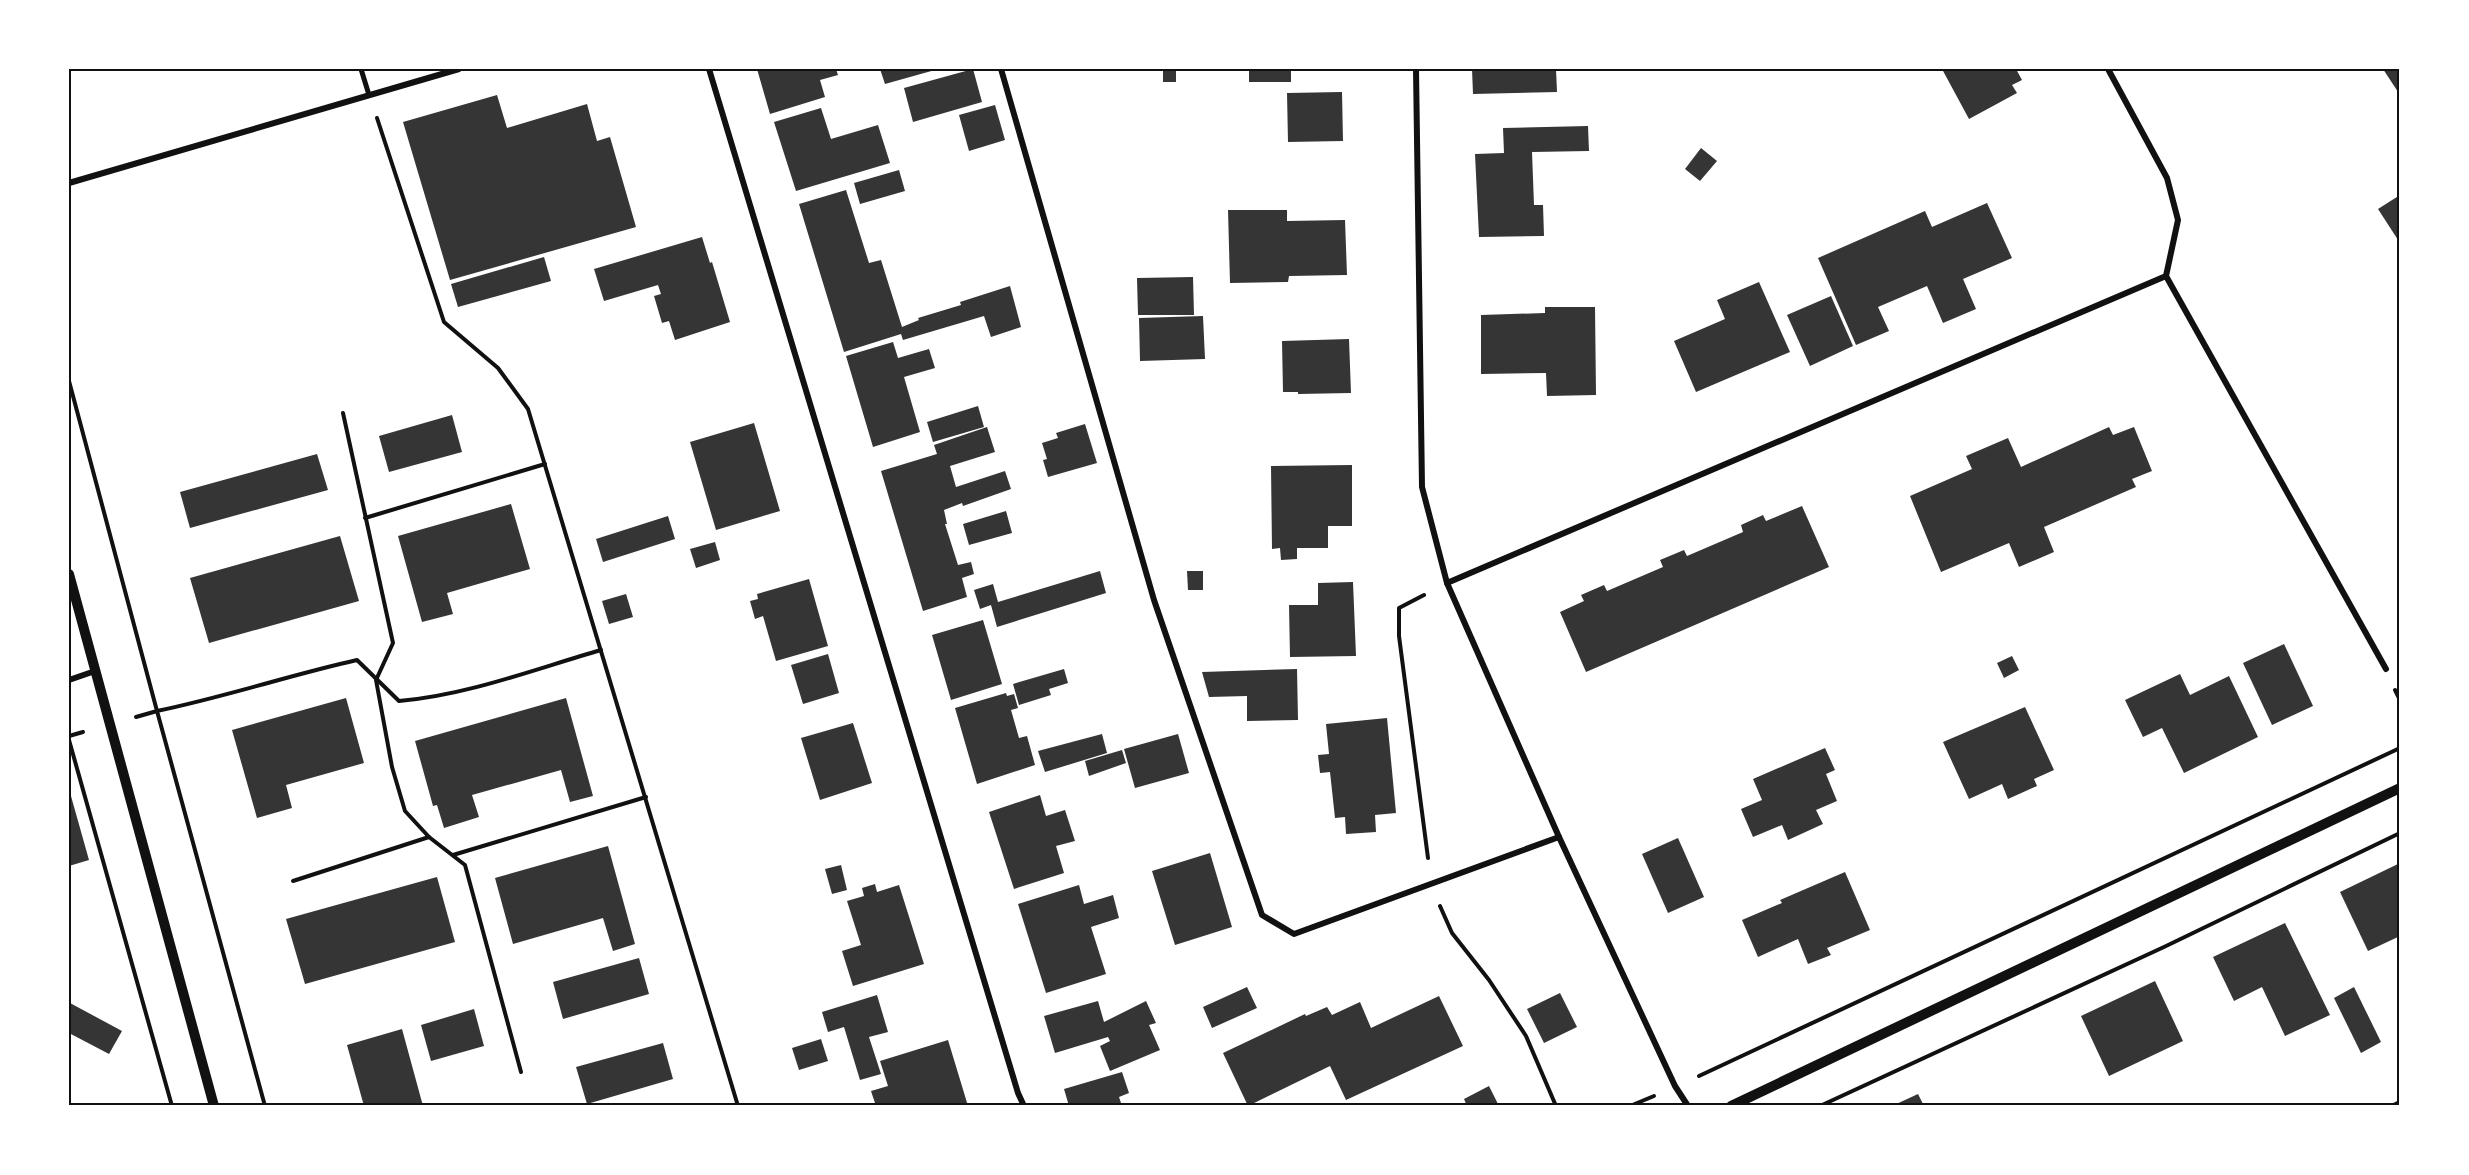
<svg xmlns="http://www.w3.org/2000/svg" width="2469" height="1175" font-family="'Exo 2',sans-serif">
<rect width="100%" height="100%" fill="#fff"/>
<!-- building -->
<g fill="#353535">
<path d="M757 69H836L838 75 820 80 825 97 770 114Z"/>
<path d="M880 69H935V70L885 84Z"/>
<path d="M973 69 982 102 913 122 904 88Z"/>
<rect x="1163" y="69" width="13" height="13"/>
<rect x="1249" y="69" width="42" height="13"/>
<path d="M1472 69H1556L1557 92 1473 94Z"/>
<path d="M1942 69H2016L2022 80 2012 85 2017 93 1969 119Z"/>
<path d="M2383 69H2400V95Z"/>
<path d="M1342 92 1343 141 1288 142 1287 93Z"/>
<path d="M497 95 507 128 587 104 597 141 610 137 636 227 450 280 403 122Z"/>
<path d="M995 105 1005 140 969 151 959 115Z"/>
<path d="M821 108 831 139 878 125 890 163 796 191 774 122Z"/>
<path d="M1588 126 1589 151 1532 152 1534 205H1543L1544 236 1479 237 1475 154 1504 153 1503 128Z"/>
<path d="M1701 148 1717 161 1700 181 1685 169Z"/>
<path d="M899 170 905 191 860 204 854 183Z"/>
<path d="M846 190 869 263 881 260 902 327 919 320 918 318 961 305 960 302 1010 286 1021 327 991 337 984 316 903 340 901 334 844 352 799 204Z"/>
<path d="M2400 195V243L2378 209Z"/>
<path d="M1987 203 2012 258 1963 279 1976 309 1943 323 1927 286 1878 307 1889 331 1856 345 1818 258 1925 211 1932 227Z"/>
<path d="M1228 210H1287V221L1345 220 1347 275 1289 276 1288 282 1230 283Z"/>
<path d="M702 237 710 263 712 262 730 322 675 340 669 321 662 323 654 296 661 294 658 285 604 301 594 269Z"/>
<path d="M544 257 551 281 458 307 451 284Z"/>
<path d="M1193 277 1194 315H1138L1137 278Z"/>
<path d="M1759 282 1790 352 1696 392 1674 341 1725 319 1717 300Z"/>
<path d="M1831 296 1853 346 1810 366 1787 315Z"/>
<path d="M1545 307H1595L1596 395 1547 396 1546 373 1481 374V315L1545 313Z"/>
<path d="M1203 316 1205 359 1140 361 1139 318Z"/>
<path d="M1349 339 1351 393 1298 394V392H1283L1282 341Z"/>
<path d="M893 342 898 358 929 349 935 368 904 377 920 432 873 447 846 356Z"/>
<path d="M978 406 984 427 933 442 927 422Z"/>
<path d="M452 415 462 452 389 472 379 436Z"/>
<path d="M754 423 780 511 716 530 690 442Z"/>
<path d="M1085 424 1097 463 1048 477 1043 460 1047 459 1042 443 1058 438 1056 433Z"/>
<path d="M987 427 995 452 950 466 956 487 1005 471 1011 489 963 506 962 503 944 510 947 524H945L958 565 971 562 974 574 962 578 967 597 923 611 881 471 937 454 934 445Z"/>
<path d="M2109 427 2113 435 2134 427 2152 471 2132 479 2136 487 2044 527 2054 552 2019 567 2009 543 1941 572 1910 496 1972 469 1966 456 2008 438 2021 467Z"/>
<path d="M317 454 328 490 190 528 180 492Z"/>
<path d="M1352 465V526H1328V548H1297V559L1281 560 1280 548 1272 549 1271 466Z"/>
<path d="M511 504 530 569 447 593 453 614 422 622 398 536Z"/>
<path d="M1802 506 1829 567 1586 672 1560 612 1584 601 1581 595 1604 585 1607 591 1663 567 1660 560 1684 550 1687 556 1743 532 1741 525 1763 515 1766 521Z"/>
<path d="M1006 511 1012 533 969 545 963 524Z"/>
<path d="M668 516 675 539 603 562 596 539Z"/>
<path d="M340 536 359 601 209 643 190 578Z"/>
<path d="M715 542 720 560 696 568 690 549Z"/>
<path d="M1100 571 1106 593 997 627 991 605 980 609 974 590 993 584 998 602Z"/>
<path d="M1187 571H1203V590H1188Z"/>
<path d="M809 579 828 646 776 661 763 616 755 619 750 601 758 599 757 594Z"/>
<path d="M1353 582 1356 656 1290 657 1289 605H1318V583Z"/>
<path d="M626 594 633 617 609 624 602 601Z"/>
<path d="M983 620 1002 684 951 700 932 635Z"/>
<path d="M2284 644 2313 706 2272 725 2243 663Z"/>
<path d="M828 654 839 693 803 704 791 665Z"/>
<path d="M2012 656 2019 670 2004 678 1997 663Z"/>
<path d="M1064 669 1068 683 1049 689 1051 695 1019 705 1013 684Z"/>
<path d="M1297 669 1298 720 1247 721V696L1209 697 1202 672Z"/>
<path d="M2180 674 2190 695 2229 676 2258 737 2184 773 2162 728 2143 737 2125 700Z"/>
<path d="M1006 693 1007 696 1014 694 1018 708 1011 710 1019 738 1027 736 1035 765 977 784 955 708Z"/>
<path d="M346 698 364 763 286 785 292 808 257 818 232 730Z"/>
<path d="M566 698 593 796 570 802 561 770 472 795 479 817 444 828 437 805 433 806 415 741Z"/>
<path d="M2025 707 2054 770 2034 779 2037 786 2008 799 2002 784 1969 799 1943 742Z"/>
<path d="M1387 718 1396 813 1375 815 1376 832 1346 834 1345 817 1335 818 1330 772 1320 773 1318 755 1329 754 1326 724Z"/>
<path d="M853 723 872 783 820 800 801 738Z"/>
<path d="M1102 734 1107 753 1045 772 1038 751Z"/>
<path d="M1178 734 1189 773 1135 788 1124 749Z"/>
<path d="M1825 748 1835 770 1826 774 1837 801 1816 810 1823 824 1788 840 1782 825 1753 837 1741 809 1762 800 1753 779Z"/>
<path d="M1122 750 1126 763 1089 776 1085 761Z"/>
<path d="M69 789 89 860 69 866Z"/>
<path d="M1040 795 1046 816 1065 810 1075 841 1056 846 1064 873 1014 889 989 812Z"/>
<path d="M1678 838 1704 897 1668 913 1642 854Z"/>
<path d="M608 846 635 944 613 951 603 918 513 944 495 878Z"/>
<path d="M1210 853 1232 927 1175 945 1152 871Z"/>
<path d="M2400 863V936L2368 951 2340 892Z"/>
<path d="M841 865 847 890 832 894 825 869Z"/>
<path d="M1845 872 1870 930 1827 948 1831 955 1808 964 1798 939 1758 957 1742 920 1782 903 1780 900Z"/>
<path d="M437 877 455 942 305 984 286 919Z"/>
<path d="M875 884 877 892 899 885 924 964 853 986 842 951 861 945 847 901 864 896 862 888Z"/>
<path d="M1079 885 1084 904 1113 895 1119 918 1091 927 1106 974 1046 993 1018 904Z"/>
<path d="M2285 923 2330 1015 2285 1036 2262 987 2234 1001 2213 957Z"/>
<path d="M639 958 649 994 563 1019 553 982Z"/>
<path d="M2155 981 2183 1041 2109 1076 2081 1016Z"/>
<path d="M1247 987 1257 1008 1212 1028 1203 1007Z"/>
<path d="M2354 987 2381 1042 2361 1053 2334 998Z"/>
<path d="M1560 993 1577 1027 1544 1043 1527 1009Z"/>
<path d="M877 995 888 1032 869 1037 881 1074 860 1080 844 1027 828 1032 822 1012Z"/>
<path d="M1439 996 1463 1046 1346 1100 1330 1066 1248 1106 1223 1053 1305 1014 1306 1016 1327 1007 1332 1015 1360 1002 1371 1028Z"/>
<path d="M1098 1001 1104 1022 1146 1001 1156 1023 1149 1025 1160 1050 1110 1071 1100 1046 1110 1041 1108 1037 1055 1053 1044 1016Z"/>
<path d="M70 1003 122 1031 109 1054 69 1033Z"/>
<path d="M474 1009 484 1046 431 1061 421 1025Z"/>
<path d="M402 1029 423 1106H364L347 1045Z"/>
<path d="M821 1039 828 1061 799 1070 792 1048Z"/>
<path d="M948 1040 968 1106H876L871 1091 888 1086 880 1061Z"/>
<path d="M663 1043 673 1079 587 1104 576 1067Z"/>
<path d="M1122 1072 1129 1093 1119 1097 1122 1106H1069L1064 1089Z"/>
<path d="M1489 1086 1499 1106H1467L1464 1099Z"/>
<path d="M1918 1094 1924 1106H1892Z"/>
</g>
<g fill="none" stroke-linecap="round" stroke-linejoin="round">
<!-- path -->
<g stroke="#111" stroke-width="4">
<path d="M377 118 444 322 498 368 528 409 738 1106"/>
<path d="M69 381 157 711 136 717"/>
<path d="M343 413 393 643 376 680 392 767 405 811 429 837 465 865 521 1072"/>
<path d="M365 518 545 464"/>
<path d="M1424 595 1399 608V636L1428 858"/>
<path d="M2395 690 2400 700"/>
<path d="M69 736 83 732"/>
<path d="M69 740 172 1106"/>
<path d="M453 855 646 797"/>
<path d="M293 881 429 837"/>
<path d="M1440 906 1452 933 1489 980 1526 1036 1556 1106"/>
<path d="M1699 1076 2400 748"/>
<path d="M265 1106 157 711C225 697 290 675 357 660L399 701C468 695 535 669 601 650"/>
<path d="M1630 1106 1654 1096"/>
<path d="M1820 1106 2164 947 2400 833"/>
</g>
<!-- pedestrian -->
<path stroke="#111" stroke-width="5" d="M361 69 369 95"/>
<!-- minor -->
<g stroke="#111" stroke-width="6">
<path d="M709 69 1018 1093 1024 1106"/>
<path d="M1001 69 1154 600 1262 915 1294 934 1559 837"/>
<path d="M1416 69 1422 487 1447 583 1559 837 1675 1086 1688 1106"/>
<path d="M2108 69 2167 178 2178 220 2166 276 2386 669"/>
<path d="M69 183 459 69"/>
<path d="M1447 583 2166 276"/>
<path d="M69 680 95 671"/>
<path d="M2394 1106 2400 1103"/>
</g>
<!-- tertiary -->
<g stroke="#111" stroke-width="10">
<path d="M69 574 214 1106"/>
<path d="M1731 1106 2400 788"/>
</g>
</g>
<!-- border -->
<rect width="2469" height="1175" fill="none" stroke="#ffffff" stroke-width="141"/>
<rect x="70" y="70" width="2328" height="1034" fill="none" stroke="#111" stroke-width="2"/>
</svg>
